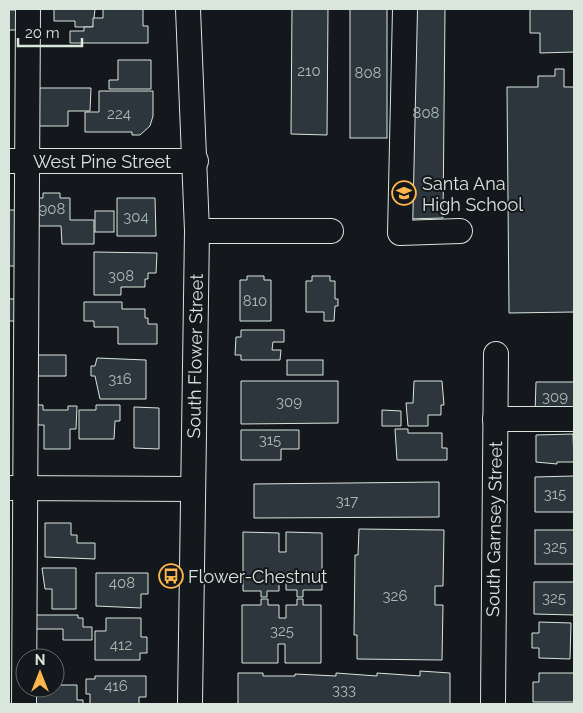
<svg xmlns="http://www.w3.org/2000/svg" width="583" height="713" font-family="Raleway,sans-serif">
<rect width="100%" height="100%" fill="#14181c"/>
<!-- building -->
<g fill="#2c363c" stroke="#d8e6dc">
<path d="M54 9H95L93 27H75V21H54Z"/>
<path d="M103 9H143V26H148V43H70V31H84V27H93V18H103Z"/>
<path d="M292 9H328L327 135 291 134Z"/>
<rect x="350" y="9" width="37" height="129"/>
<path d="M410 9H445L443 218 407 219Z"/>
<path d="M530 9H574V52L540 53V33H530Z"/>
<rect x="9" y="10" width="8" height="20"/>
<path d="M118 60H151V89H109V80H118Z"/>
<path d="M555 69H564V87H574V312L509 313 507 87H538V76H555Z"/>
<path d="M36 88H91L90 111H68V126H35Z"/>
<path d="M99 91H153V116L150 126 140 135H132V132H85V112H99Z"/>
<path d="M43 193H60V198H70V220H94V244H62L61 226H33V198H43Z"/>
<path d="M117 198H155L156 236H117Z"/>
<path d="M9 210H18L15 266H9Z"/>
<rect x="95" y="211" width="19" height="21"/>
<path d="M94 252 157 253 156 273H148V279H145V287H121V295H94Z"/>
<path d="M247 276H264V280H271V321H240V280H247Z"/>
<path d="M312 276H330V281H335V299H338V306H335L334 321H324V312H306V281H312Z"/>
<rect x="9" y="299" width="8" height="22"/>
<path d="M84 302H122V309H145V318H148V324H157V344H118V327H94V321H84Z"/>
<path d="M241 330H284V342H273L272 350H281L280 360H241V355H235L236 337H241Z"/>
<path d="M35 355H66V376H36Z"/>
<path d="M97 358 146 360V399H100L95 376H91V366H95Z"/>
<rect x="287" y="360" width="36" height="15"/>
<path d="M241 381H338V423L241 424Z"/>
<path d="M414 381H442L444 405H441V415H428V426H408L406 403H413Z"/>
<path d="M536 382H574V413H535Z"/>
<path d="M31 405H43V410H68V406H77L76 429H70V449H44V425H31Z"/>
<path d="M96 405H120V421H115L114 439H79V410H96Z"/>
<path d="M134 407 159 408V449L134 448Z"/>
<path d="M382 410 401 411V426H382Z"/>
<path d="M395 429H408V433H442V448H447V460H397Z"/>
<path d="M241 430H299V449H281V460H241Z"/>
<path d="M573 434 574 462H557V464L536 462V435Z"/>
<path d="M574 476V512H535V477Z"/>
<path d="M439 482V517L254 518V484Z"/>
<path d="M45 523H71V535H77V543H95V559L45 557Z"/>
<path d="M359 529 444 530 443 586H435V605H443L442 660 357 659V635H354L355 555H358Z"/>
<rect x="535" y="530" width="39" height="34"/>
<path d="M243 532 279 533V552H286V532L322 533V590H303V597H297V590H286V578H279V591H267V597H261V591H243Z"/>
<path d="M42 568H76V609H52V589H45Z"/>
<path d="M96 573H148V594H141V608L96 606Z"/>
<path d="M534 582H574V615L534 614Z"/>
<path d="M261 599H268V605H279V618H286V605H297V599H303V605H321V663H285V644H278V663H242V605H261Z"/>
<path d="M36 615H78V618H83V627H92V640H63V629H36Z"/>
<path d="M106 618H141V637H147V653H140V660H95V631H106Z"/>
<path d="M539 622 571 623 570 659 539 658V648H532V633H539Z"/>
<path d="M420 671 450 673V704H238V673H263V676H295V674L336 676V673L377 676V673L420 676Z"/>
<path d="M539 673H574V702H533V682H539Z"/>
<path d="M95 676H146V697H139V704H90V694H86V679H95Z"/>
<path d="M55 685H77V700H83V704H29V688H55Z"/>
</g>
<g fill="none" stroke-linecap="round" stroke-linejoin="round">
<!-- minor casing -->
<g stroke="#d8e6dc" stroke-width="26">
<g id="minor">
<path d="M188 9 197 231 190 704"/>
<path d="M405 9 400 233 460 231"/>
<path d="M9 161H196"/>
<path d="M197 231H331"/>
<path d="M495 419H574"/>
<path d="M9 488 193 489"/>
<path d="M24 704 28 9"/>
<path d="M493 704 496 354"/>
</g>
</g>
<!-- minor -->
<use href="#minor" stroke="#14181c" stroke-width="24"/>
</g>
<!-- icons -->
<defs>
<g id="school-ring" transform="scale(1.25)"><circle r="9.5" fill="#14181c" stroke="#ffb74d" stroke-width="1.5"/><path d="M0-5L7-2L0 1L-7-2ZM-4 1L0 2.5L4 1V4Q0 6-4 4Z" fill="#ffb74d"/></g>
<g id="bus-ring" transform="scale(1.25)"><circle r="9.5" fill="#14181c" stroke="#ffb74d" stroke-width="1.5"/><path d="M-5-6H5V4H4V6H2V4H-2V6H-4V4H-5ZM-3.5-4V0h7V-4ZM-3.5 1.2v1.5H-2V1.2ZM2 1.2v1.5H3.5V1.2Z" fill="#ffb74d"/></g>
</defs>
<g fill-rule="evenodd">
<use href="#school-ring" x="404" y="193"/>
<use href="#bus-ring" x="171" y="576"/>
</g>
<g text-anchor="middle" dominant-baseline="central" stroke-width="4" stroke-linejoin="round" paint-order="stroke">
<!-- number labels -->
<g font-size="15" fill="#adbab4">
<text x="309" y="71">210</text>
<text x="368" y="73">808</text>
<text x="426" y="113">808</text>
<text x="119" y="114">224</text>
<text x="52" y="209">908</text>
<text x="136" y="217">304</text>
<text x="121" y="276">308</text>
<text x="255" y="301">810</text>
<text x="120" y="379">316</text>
<text x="555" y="397">309</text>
<text x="289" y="402">309</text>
<text x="270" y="440">315</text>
<text x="555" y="494">315</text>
<text x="347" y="501">317</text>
<text x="555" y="547">325</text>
<text x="122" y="583">408</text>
<text x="395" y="596">326</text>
<text x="554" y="598">325</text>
<text x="282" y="631">325</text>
<text x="121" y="645">412</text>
<text x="116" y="686">416</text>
<text x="344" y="690">333</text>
</g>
<!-- street labels -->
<g font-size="18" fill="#d8e6dc" stroke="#14181c">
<text x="102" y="161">West Pine Street</text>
<text transform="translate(195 356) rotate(-89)">South Flower Street</text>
<text transform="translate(494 529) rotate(-89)">South Garnsey Street</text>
</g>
<!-- poi labels -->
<g font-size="18" fill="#d8e6dc" stroke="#14181c" text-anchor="start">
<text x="422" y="183">Santa Ana<tspan x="422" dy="21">High School</tspan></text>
<text x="188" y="576">Flower-Chestnut</text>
</g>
</g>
<!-- border -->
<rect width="583" height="713" fill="none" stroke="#d8e6dc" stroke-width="20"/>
<!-- north arrow -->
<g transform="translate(40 673)"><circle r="24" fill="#14181c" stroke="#626a69"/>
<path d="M0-4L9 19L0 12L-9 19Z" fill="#ffb74d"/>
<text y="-8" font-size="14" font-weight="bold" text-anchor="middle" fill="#d8e6dc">N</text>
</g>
<!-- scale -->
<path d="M18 38v8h64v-8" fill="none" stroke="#d8e6dc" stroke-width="2.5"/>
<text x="25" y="38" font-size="15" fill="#d8e6dc" stroke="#14181c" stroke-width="4" paint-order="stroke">20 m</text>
</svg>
